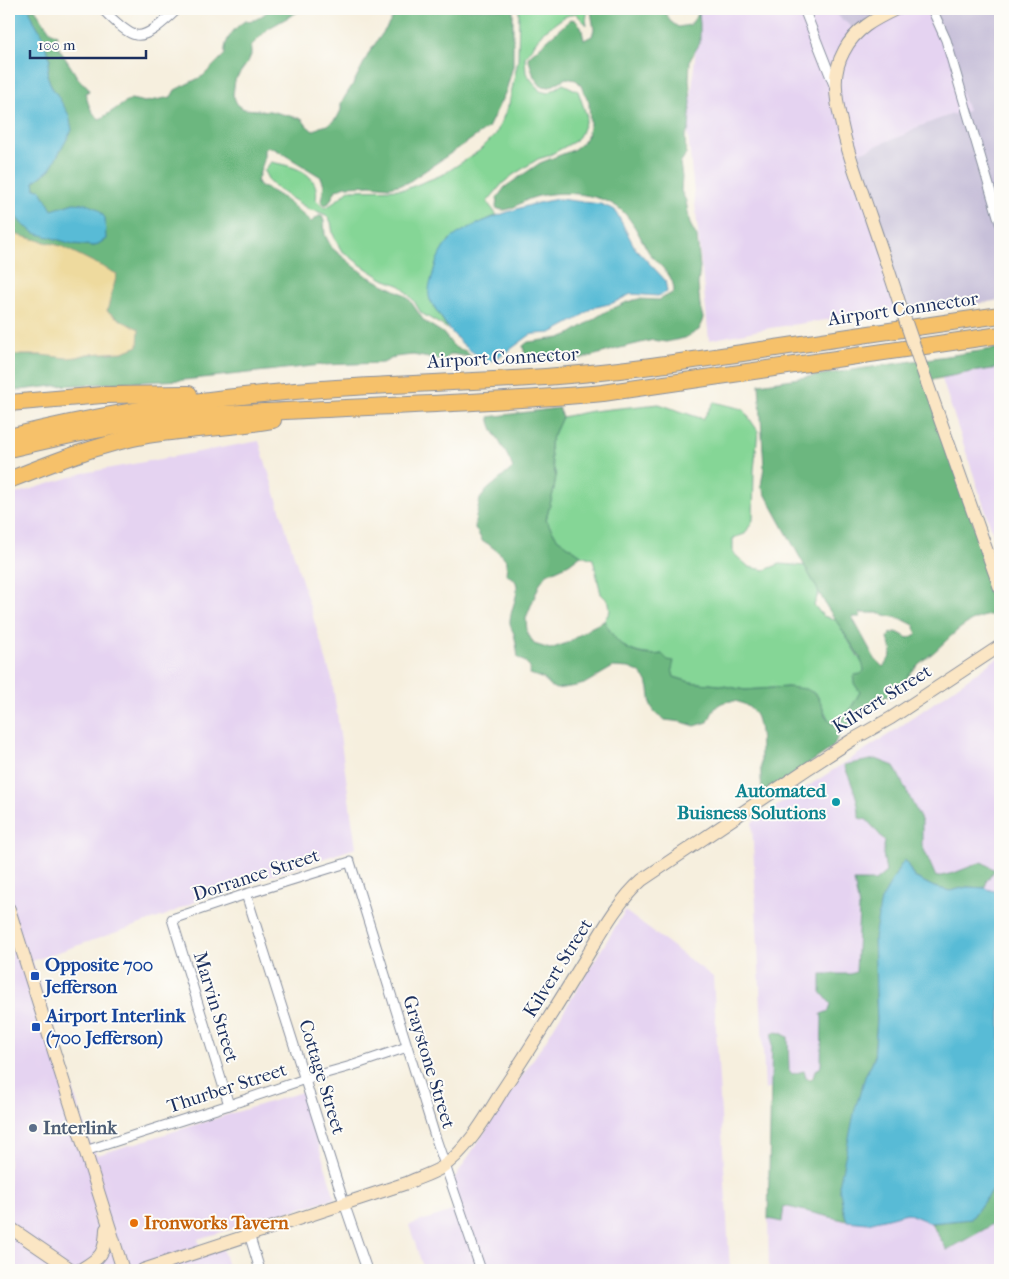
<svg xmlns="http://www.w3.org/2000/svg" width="1009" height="1279" font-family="'IM FELL French Canon',serif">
<rect width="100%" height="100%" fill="#fdfcf7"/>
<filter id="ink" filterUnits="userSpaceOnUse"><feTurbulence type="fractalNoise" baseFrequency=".02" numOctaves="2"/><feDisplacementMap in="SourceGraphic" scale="10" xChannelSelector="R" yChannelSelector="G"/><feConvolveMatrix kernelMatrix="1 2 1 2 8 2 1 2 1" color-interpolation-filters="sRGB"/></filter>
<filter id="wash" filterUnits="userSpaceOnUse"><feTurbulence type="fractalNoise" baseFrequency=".0096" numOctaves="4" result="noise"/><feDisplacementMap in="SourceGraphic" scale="20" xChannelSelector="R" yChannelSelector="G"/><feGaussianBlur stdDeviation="1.12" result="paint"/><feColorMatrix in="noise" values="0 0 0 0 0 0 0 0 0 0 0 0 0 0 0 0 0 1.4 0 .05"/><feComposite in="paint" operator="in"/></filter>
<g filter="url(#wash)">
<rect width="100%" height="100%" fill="#f6efde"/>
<!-- built -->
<g fill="#e5d3f1">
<path d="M697 9H1000V295L770 328 709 340 688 134 698 22Z"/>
<path d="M1000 351V555L939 370Z"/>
<path d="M259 441 332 679 356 848 210 895 164 916 32 961 90 1143 97 1155 302 1092 335 1198 198 1239 200 1249 221 1244 229 1270H9V496L84 473Z"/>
<path d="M1000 656V893L985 888 874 1059 765 1090 752 822 891 733Z"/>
<path d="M625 911 713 977 730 1270H424L409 1225 455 1210 449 1186 546 1040Z"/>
<path d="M1000 1179V1270H769L768 1219 782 1222 783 1206 847 1221 868 1223 907 1213 931 1223 971 1219Z"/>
</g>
<!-- industrial -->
<g fill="#c7c0d9">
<path d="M835 9H895L858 32 839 17Z"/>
<path d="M931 9H1000V197L994 199 1000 223V300L969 305 905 312 849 155 865 151 887 141 902 136 915 128 950 115 968 111Z"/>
</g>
<!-- green -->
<g fill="#85d696" stroke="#50827a">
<path d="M519 9H588L586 20 587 25 575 13 564 17 543 32 525 57 526 73 540 91 548 93 563 84 578 91 587 117 581 133 577 140 548 156 538 159 513 175 503 183 487 202 497 215 465 230 449 240 430 300 448 329 421 313 414 301 401 286 383 279 361 265 341 250 333 234 331 222 326 215 316 211 310 210 277 189 269 181 264 171 271 162C292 166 321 172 316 200L325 208 332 204 349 190 406 189 444 174 479 151 496 134 509 104 518 60Z"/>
<path d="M714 402 743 409 758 431 754 470 753 520 745 534 733 538V553L749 567 765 570 780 564 805 566 819 592 814 605 823 616 836 620 864 666 865 671 854 683 860 692 851 708 844 714 843 719 839 725 832 724C824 714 823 704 816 694L788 687 745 690 719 685 690 682 674 677 668 660 662 654C645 656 626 652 615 638 611 633 608 627 604 621L610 611 609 602 601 594 593 559 581 555 557 538 546 520 554 489 556 476 551 459 550 443 562 417 592 411 659 404 703 419Z"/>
</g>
<!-- forest -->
<g fill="#6cb77f" stroke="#44736e" fill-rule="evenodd">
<path d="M29 9H35L50 31 57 35 56 39 58 47 80 81 87 86 89 91 86 93C87 102 91 114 100 119L131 99 145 102 171 97 175 90 203 76 225 54C223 43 233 29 242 23 246 20 249 21 254 20 258 19 264 14 268 11V9H303L269 28 251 46V55L248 62 235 80 233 95 237 104 244 109 270 111 302 119 307 126 313 131 320 127 328 125 337 118 341 110V103L353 84 370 51 387 27 398 9H513V66L506 91 488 128 407 183 389 187 371 185 346 186 336 190 329 203 325 205 321 201 324 185 321 177 275 149 268 147 264 149V160L257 181 259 186C280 192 295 208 311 222L319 216H322L324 221 325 235 332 248 365 275 403 294 409 299 424 321 443 333 451 343 456 348 466 351 471 357 451 354 443 362 442 370 439 360 413 355 395 357 383 363 321 365 184 380 53 386 20 390 9 393V355H41L77 357 87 354 123 352 129 349 124 322 107 311 17 235 9 231V208L22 224 73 244 95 246 106 239 74 203 52 211 40 189H35L34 182 50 169 53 91 47 75 50 58 43 41V36L34 21Z"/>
<path d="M592 9H664L670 21 678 27 690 25 699 13 700 24V43L690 60 689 79 691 102 689 129 685 136 686 154 680 163 682 177 681 191 686 201 690 224 697 237 700 267 698 284 700 306 703 318 699 330 685 338 666 342 653 340 620 348 581 359 566 356 526 359 523 346 528 342 560 338 570 334 605 312 627 302 638 299 659 300 674 292C674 272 657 266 648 251 641 239 635 225 626 215 608 192 557 189 532 198 524 200 512 210 504 210 501 210 499 209 496 208L497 198 505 187 540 163 573 150 582 143 587 136 590 124 589 102 580 84 576 80 566 78 550 87 541 86 534 77 528 57 571 19 575 20 581 26 584 40 592 36 594 29 591 12Z"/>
<path d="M1000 348V368L971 372 926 381 1000 603V614C969 615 956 632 934 652 928 657 921 661 916 667 906 678 897 695 882 698L840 733 832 748 763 795C758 772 764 744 758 721 756 710 743 701 732 701 716 702 714 709 708 722L695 726 682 722 665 720 657 715 651 706 649 689 647 681 639 672 629 668 613 667 584 684 576 686 556 689 550 686 544 679 530 674C531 665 526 662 518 658 517 650 516 642 514 634 513 631 510 627 510 623 509 607 529 581 506 575L507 561 502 555 487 543 483 542 475 528V521L480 499 487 490 513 468C507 450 492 435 489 417L559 408 562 417 550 443 551 459 556 476 554 489 546 520 557 538 581 555 569 564 547 574 540 583 526 618 527 632 534 644 550 649 567 643 590 628 604 621C608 627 611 633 615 638 626 652 645 657 662 654L668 660 674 661 672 669 674 677 690 682 719 685 745 690 788 687 806 689 816 694 822 705 825 715 832 724 839 725 843 719 844 714 851 708 860 692C856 686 851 682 855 675L861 674 864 671C864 665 861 663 860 657L827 607 761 486 764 467 759 384ZM860 613H877L902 619 914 625 917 634 908 638 897 632 890 634 888 639C894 652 892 656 883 667L875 659 852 617H860Z"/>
<path d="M876 759 894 766 922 822V845L936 877 954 873 982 862 995 870 987 880 985 888 967 887 950 891 934 887 914 877 905 860 902 863 894 878 876 997 877 1020 874 1059 866 1074 843 1208 847 1221 784 1206 782 1222 768 1219 772 1034 775 1032 781 1033 788 1037 789 1070 792 1074 804 1071 806 1078 810 1079 813 1078 815 1070 820 1068 821 1065 822 1018 821 1014 829 1011 831 1004 821 992V974H851L856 972 859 908 854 881H875L886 872 883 853 885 841 867 820 859 818C860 801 850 780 844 765Z"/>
<path d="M1000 1179V1218L985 1229 947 1250 931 1223 971 1219Z"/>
</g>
<!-- sand -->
<path fill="#eeda9e" stroke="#84847e" d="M9 231 17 235 61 246 117 274 107 311 124 322 139 329 138 346 123 352 87 354 77 357 67 358 41 355H9Z"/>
<!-- water -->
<g fill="#58bbd6" stroke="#3a759a">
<path d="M9 9H29L34 21 43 36V41L50 58 47 75 53 91 56 93 69 115 72 130 50 169 34 182 35 189H40L52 210 74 203 86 204 98 209 105 218 106 239 95 246 73 244 35 233 22 224 9 208V17L12 15Z"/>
<path d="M559 199 600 204 615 210 635 248 665 280 667 292 658 296 631 294 613 303 592 308 579 318 551 333 534 334 530 335 504 354 490 361C461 351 445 324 430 300 427 292 430 285 432 277 435 265 439 252 448 242 455 234 467 229 477 224 503 213 531 203 559 199Z"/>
<path d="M905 860 914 877 934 887 950 891 967 887 985 888 1000 893V1179L971 1219 931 1223 907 1213 868 1223 847 1221 843 1208 839 1186 855 1109 866 1074 874 1059 877 1020 874 937 881 900 902 863Z"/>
</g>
</g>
<g filter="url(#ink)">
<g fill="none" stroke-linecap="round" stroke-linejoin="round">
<!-- street casing -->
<g stroke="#888f9e" stroke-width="11">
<g id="street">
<path d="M102 9C111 17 125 33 136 35 149 38 168 17 178 9"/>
<path d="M804 9 834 85"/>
<path d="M932 9 946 40 1000 223"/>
<path d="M246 894 344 1203 367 1270"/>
<path d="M229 1105 172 919 246 894 350 862 434 1133 481 1270"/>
<path d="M85 1151 229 1105 305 1079 351 1066 407 1047"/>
<path d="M249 1234 260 1270"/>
</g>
</g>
<!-- secondary casing -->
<g stroke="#888f9e" stroke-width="14">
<g id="secondary">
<path d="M896 9C875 19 855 29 844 51 838 62 835 76 836 88 836 101 839 113 842 126 847 150 855 172 863 195 876 233 889 270 901 308"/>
<path d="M921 366 1000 588"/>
<path d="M9 909 123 1270"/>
<path d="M9 1227 72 1270"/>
<path d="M80 1270C101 1257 105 1255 106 1229"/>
<path d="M143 1270 407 1183C418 1178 431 1174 441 1168 467 1151 486 1117 502 1091 531 1047 559 1002 587 956 602 931 620 899 642 880L807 769 852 740 891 718 1000 646"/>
</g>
</g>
<!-- highway casing -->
<g stroke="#888f9e" stroke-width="18">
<g id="highway">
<path d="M9 403 102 395 189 394"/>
<path d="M9 437C116 410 226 395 336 388 410 383 484 382 557 376 626 371 694 360 762 350 841 338 921 326 1000 315"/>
<path d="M9 449C59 437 110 426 161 419 209 413 257 413 305 410 404 405 504 402 603 393L1000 335"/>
<path d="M9 480C54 462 99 444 148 435 189 428 232 428 273 420"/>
</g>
</g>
<!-- street -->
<use href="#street" stroke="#fff" stroke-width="9"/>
<!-- secondary -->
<use href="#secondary" stroke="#fbe6c4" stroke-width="12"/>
<!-- highway -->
<use href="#highway" stroke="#f6c16b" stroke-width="16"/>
<!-- secondary-bridge casing -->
<g stroke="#888f9e" stroke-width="14" stroke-linecap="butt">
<path id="secondary-bridge" d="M901 308 921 366"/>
</g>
<!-- secondary-bridge -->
<use href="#secondary-bridge" stroke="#fbe6c4" stroke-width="12"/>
</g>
</g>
<!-- markers -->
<circle fill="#0f9aa8" stroke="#fdfcf7" stroke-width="2" cx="836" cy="802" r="5"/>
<g fill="#1a4fb4" stroke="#fdfcf7" stroke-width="2">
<rect x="30" y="971" width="10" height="10" rx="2.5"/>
<rect x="31" y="1022" width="10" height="10" rx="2.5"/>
</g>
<circle fill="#5c6f8a" stroke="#fdfcf7" stroke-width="2" cx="33" cy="1128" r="5"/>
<circle fill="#e8710a" stroke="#fdfcf7" stroke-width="2" cx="134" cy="1223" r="5"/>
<g text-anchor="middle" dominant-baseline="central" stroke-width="4" stroke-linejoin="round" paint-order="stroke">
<!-- street labels -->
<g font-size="19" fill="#1b2f5e" stroke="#fdfcf7">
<text transform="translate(903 309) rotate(-8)">Airport Connector</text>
<text transform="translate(503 358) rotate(-3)">Airport Connector</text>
<text transform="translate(882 699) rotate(-32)">Kilvert Street</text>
<text transform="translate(256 875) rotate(-18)">Dorrance Street</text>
<text transform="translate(558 968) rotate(-58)">Kilvert Street</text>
<text transform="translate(216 1007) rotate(73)">Marvin Street</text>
<text transform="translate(429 1062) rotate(73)">Graystone Street</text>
<text transform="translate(322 1077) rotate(73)">Cottage Street</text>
<text transform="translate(227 1088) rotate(-18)">Thurber Street</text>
</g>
<!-- culture labels -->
<g font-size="19" font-weight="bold" fill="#0d838f" stroke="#fdfcf7" text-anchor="end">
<text x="826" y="791">Automated<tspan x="826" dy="22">Buisness Solutions</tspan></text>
</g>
<!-- transit labels -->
<g font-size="19" font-weight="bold" fill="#164399" stroke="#fdfcf7" text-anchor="start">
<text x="45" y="965">Opposite 700<tspan x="45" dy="22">Jefferson</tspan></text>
<text x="46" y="1016">Airport Interlink<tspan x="46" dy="22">(700 Jefferson)</tspan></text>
</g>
<!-- service labels -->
<g font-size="19" font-weight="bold" fill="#4e5e75" stroke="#fdfcf7" text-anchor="start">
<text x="43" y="1128">Interlink</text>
</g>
<!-- food labels -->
<g font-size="19" font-weight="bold" fill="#c56008" stroke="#fdfcf7" text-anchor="start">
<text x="144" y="1223">Ironworks Tavern</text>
</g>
</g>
<!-- margin -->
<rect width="1009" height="1279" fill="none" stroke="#fdfcf7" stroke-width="30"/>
<!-- scale -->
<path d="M30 50v8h116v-8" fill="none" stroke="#1b2f5e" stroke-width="2.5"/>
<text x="38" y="50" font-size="15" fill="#1b2f5e" stroke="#fdfcf7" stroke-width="4" paint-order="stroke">100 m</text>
</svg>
